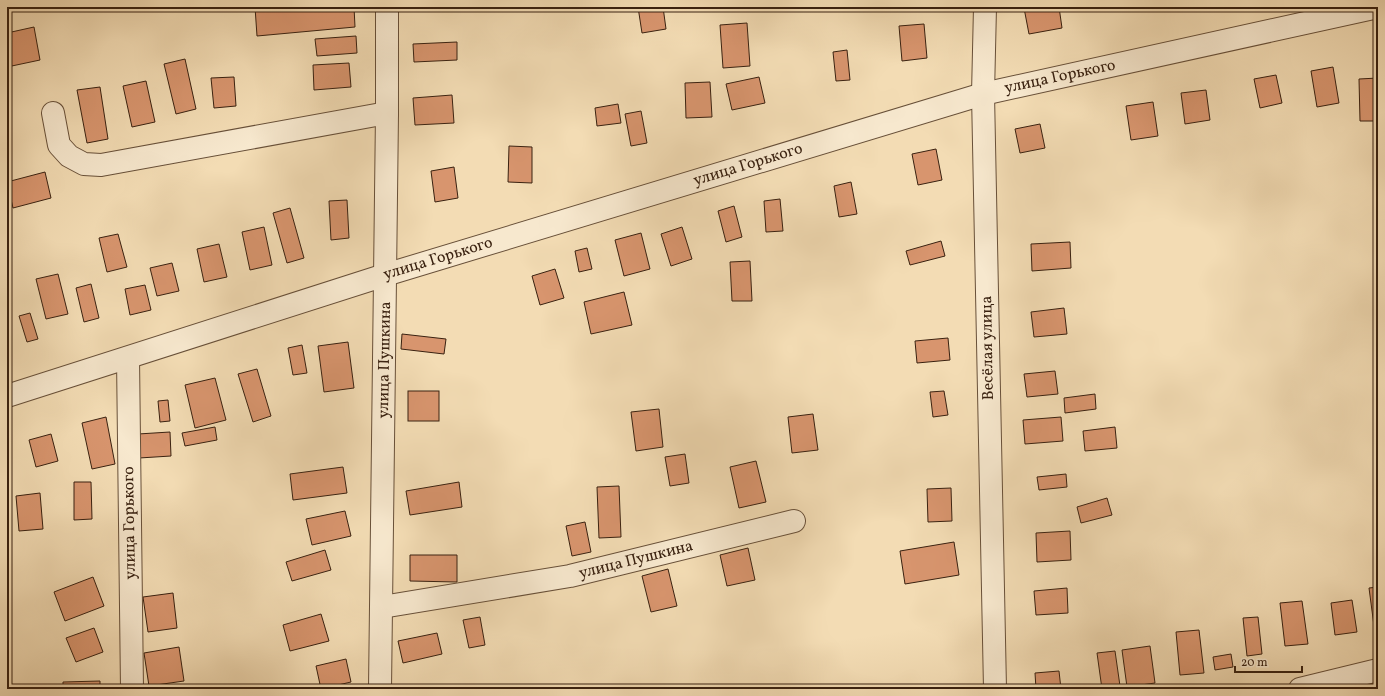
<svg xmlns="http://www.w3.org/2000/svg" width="1385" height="696" font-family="Vollkorn,serif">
<rect width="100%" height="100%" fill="#f3dcb4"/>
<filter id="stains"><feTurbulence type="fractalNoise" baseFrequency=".005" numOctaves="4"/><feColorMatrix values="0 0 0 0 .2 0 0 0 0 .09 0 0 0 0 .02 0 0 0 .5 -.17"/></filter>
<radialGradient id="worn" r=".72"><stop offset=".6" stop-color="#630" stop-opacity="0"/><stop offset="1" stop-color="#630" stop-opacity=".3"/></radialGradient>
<!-- building -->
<g fill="#d8956e" stroke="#392110">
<path d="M255 7H354L355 27 257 36Z"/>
<path d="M638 7H663L666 29 642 33Z"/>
<path d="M1031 7H1059L1062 28 1029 34 1024 8Z"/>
<path d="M747 23 750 66 723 68 720 25Z"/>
<path d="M924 24 927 58 902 61 899 26Z"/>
<path d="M34 27 40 60 7 67V33Z"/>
<path d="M356 36 357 53 317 56 315 39Z"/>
<path d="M457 42V60L414 62 413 44Z"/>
<path d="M847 50 850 80 836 81 833 52Z"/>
<path d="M185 59 196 109 176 114 164 64Z"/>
<path d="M349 63 351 87 314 90 313 65Z"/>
<path d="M1333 67 1339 103 1317 107 1311 71Z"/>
<path d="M1276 75 1282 103 1260 108 1254 79Z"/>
<path d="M234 77 236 106 214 108 211 78Z"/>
<path d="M759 77 765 103 732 110 726 84Z"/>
<path d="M1378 78V121H1360L1359 79Z"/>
<path d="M146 81 155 122 132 127 123 86Z"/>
<path d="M710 82 712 117 686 118 685 83Z"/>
<path d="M100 87 108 139 87 143 77 90Z"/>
<path d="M1206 90 1210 120 1185 124 1181 93Z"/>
<path d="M452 95 454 123 415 125 413 98Z"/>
<path d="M1153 102 1158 136 1131 140 1126 106Z"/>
<path d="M618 104 621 123 597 126 595 108Z"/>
<path d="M641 111 647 143 631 146 625 114Z"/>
<path d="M1040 124 1045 148 1020 153 1015 129Z"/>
<path d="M509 146 532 147V183L508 182Z"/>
<path d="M936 149 942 180 918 185 912 154Z"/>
<path d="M454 167 458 198 435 202 431 171Z"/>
<path d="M45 172 51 198 13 208 7 182Z"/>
<path d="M851 182 857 214 839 217 834 186Z"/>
<path d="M780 199 783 231 766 232 764 201Z"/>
<path d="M347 200 349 238 331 240 329 201Z"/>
<path d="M734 206 742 237 726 242 718 211Z"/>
<path d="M290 208 304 258 287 263 273 213Z"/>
<path d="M264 227 272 265 250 270 242 232Z"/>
<path d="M682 227 692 259 671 266 661 234Z"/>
<path d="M641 233 650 269 624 276 615 240Z"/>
<path d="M118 234 127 267 107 272 99 238Z"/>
<path d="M941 241 945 256 910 265 906 251Z"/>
<path d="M1070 242 1071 268 1032 271 1031 244Z"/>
<path d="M219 244 227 277 204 282 197 249Z"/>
<path d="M587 248 592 269 579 272 575 251Z"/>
<path d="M750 261 752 301H732L730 262Z"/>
<path d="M172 263 179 291 157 296 150 268Z"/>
<path d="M555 269 564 298 540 305 532 276Z"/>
<path d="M58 274 68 314 46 319 36 279Z"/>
<path d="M91 284 99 318 84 322 76 288Z"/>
<path d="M145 285 151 310 130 315 125 289Z"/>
<path d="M624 292 632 325 591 334 584 302Z"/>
<path d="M1064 308 1067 334 1034 337 1031 312Z"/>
<path d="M30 313 38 339 27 342 19 316Z"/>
<path d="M402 334 446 339 444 354 401 349Z"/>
<path d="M948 338 950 360 917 363 915 341Z"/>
<path d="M348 342 354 388 324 392 318 346Z"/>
<path d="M302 345 307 373 293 375 288 348Z"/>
<path d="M257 369 271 416 253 422 238 374Z"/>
<path d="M1055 371 1058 394 1027 397 1024 374Z"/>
<path d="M215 378 226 420 195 428 185 385Z"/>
<rect x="408" y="391" width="31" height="30"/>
<path d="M944 391 948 415 933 417 930 392Z"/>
<path d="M1095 394 1096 409 1065 413 1064 398Z"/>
<path d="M168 400 170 421 160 422 158 401Z"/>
<path d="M659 409 663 447 636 451 631 412Z"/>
<path d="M813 414 818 450 792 453 788 417Z"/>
<path d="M106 417 115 464 92 469 82 423Z"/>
<path d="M1061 417 1063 441 1025 444 1023 420Z"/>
<path d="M215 427 217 440 185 446 182 433Z"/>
<path d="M1115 427 1117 448 1085 451 1083 431Z"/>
<path d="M170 432 171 456 139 458 138 434Z"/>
<path d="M51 434 58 461 36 467 29 440Z"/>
<path d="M685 454 689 483 670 486 665 457Z"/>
<path d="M756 461 766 502 739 508 730 467Z"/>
<path d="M343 467 347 493 293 500 290 474Z"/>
<path d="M1066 474 1067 487 1039 490 1037 477Z"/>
<path d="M74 482H91L92 519 74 520Z"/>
<path d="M459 482 462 507 410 515 406 491Z"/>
<path d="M619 486 621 537 599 538 597 487Z"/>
<path d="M951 488 952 521 928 522 927 489Z"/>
<path d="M40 493 43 529 19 531 16 496Z"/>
<path d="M1107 498 1112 515 1081 523 1077 507Z"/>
<path d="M345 511 351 536 312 545 306 519Z"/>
<path d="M585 522 591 552 572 556 566 526Z"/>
<path d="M1070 531 1071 560 1037 562 1036 533Z"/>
<path d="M954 542 959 575 905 584 900 551Z"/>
<path d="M748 548 755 580 727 586 720 555Z"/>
<path d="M325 550 331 570 292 581 286 562Z"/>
<path d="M410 555H457V582L410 581Z"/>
<path d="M668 569 677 606 651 612 642 576Z"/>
<path d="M93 577 104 606 65 621 54 592Z"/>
<path d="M1378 587V625L1374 626 1369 588Z"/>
<path d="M1067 588 1068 613 1036 615 1034 591Z"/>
<path d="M173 593 177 628 148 632 143 597Z"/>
<path d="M1352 600 1357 632 1335 635 1331 603Z"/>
<path d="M1302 601 1308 644 1285 646 1280 603Z"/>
<path d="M321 614 329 641 290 651 283 625Z"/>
<path d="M480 617 485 645 469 648 463 620Z"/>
<path d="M1258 617 1262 654 1247 656 1243 618Z"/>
<path d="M94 628 103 652 76 662 66 638Z"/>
<path d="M1199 630 1204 673 1180 675 1176 632Z"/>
<path d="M437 633 442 654 403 663 398 641Z"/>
<path d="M1150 646 1155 683 1127 687 1122 650Z"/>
<path d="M179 647 184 681 149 686 144 653Z"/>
<path d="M1115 651 1120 686 1102 689 1097 653Z"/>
<path d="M1231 654 1233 667 1215 670 1213 657Z"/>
<path d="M346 659 351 682 321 689 316 666Z"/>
<path d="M1059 671 1061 689H1036L1035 673Z"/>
<path d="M100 681V689H63V682Z"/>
</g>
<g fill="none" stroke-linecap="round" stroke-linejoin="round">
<!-- minor casing -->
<g stroke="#685039" stroke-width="24">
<g id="minor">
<path d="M985 7 983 94 995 689"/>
<path d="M53 113 59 145 69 156 84 164 101 165 387 113"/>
<path d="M128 358 132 689"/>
<path d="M7 396 385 275 983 94 1378 7"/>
<path d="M382 607 570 576 794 521"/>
<path d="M380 689 387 113V7"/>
<path d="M1300 689 1378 670"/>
</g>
</g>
<!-- minor -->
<use href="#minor" stroke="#f7e8ce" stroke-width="22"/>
</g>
<g text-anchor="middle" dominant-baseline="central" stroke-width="3" stroke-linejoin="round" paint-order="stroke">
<!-- street labels -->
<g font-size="16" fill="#392110" stroke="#f7e8ce">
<text transform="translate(1060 77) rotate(-12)">улица Горького</text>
<text transform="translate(748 165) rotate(-17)">улица Горького</text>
<text transform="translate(438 259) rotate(-17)">улица Горького</text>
<text transform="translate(988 348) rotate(-91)">Весёлая улица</text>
<text transform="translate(385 360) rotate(-89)">улица Пушкина</text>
<text transform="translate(130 523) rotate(-91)">улица Горького</text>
<text transform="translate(636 560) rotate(-14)">улица Пушкина</text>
</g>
</g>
<!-- margin -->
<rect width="1385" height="696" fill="none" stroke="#f3dcb4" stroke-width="24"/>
<rect x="8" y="8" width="1369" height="680" fill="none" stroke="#392110" stroke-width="2"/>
<rect x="12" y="12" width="1361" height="672" fill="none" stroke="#392110"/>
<!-- scale -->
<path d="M1235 666v6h67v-6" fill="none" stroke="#392110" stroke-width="2"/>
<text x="1241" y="666" font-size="12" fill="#392110" stroke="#f7e8ce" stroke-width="3" paint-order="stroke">20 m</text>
<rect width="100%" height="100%" filter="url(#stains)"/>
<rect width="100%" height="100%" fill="url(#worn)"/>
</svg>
